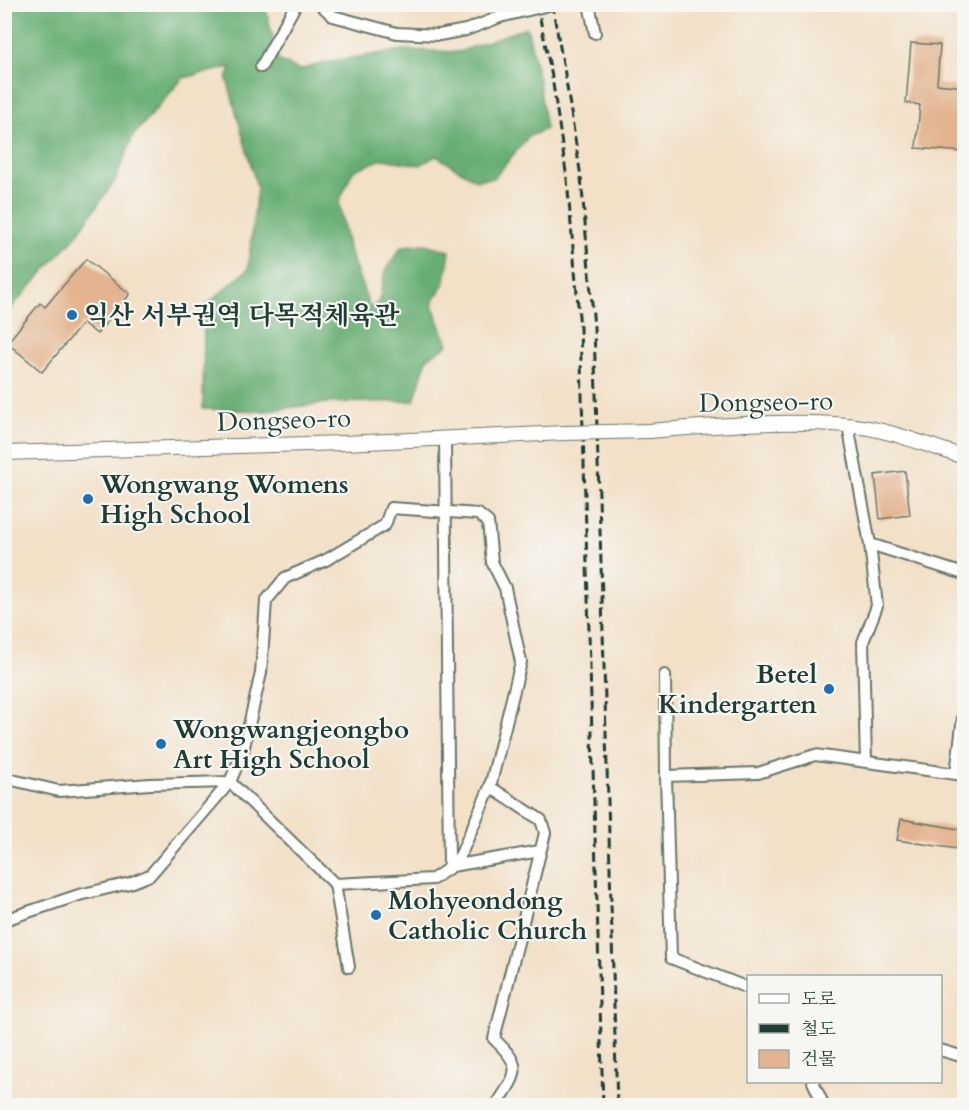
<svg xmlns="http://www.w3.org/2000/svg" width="969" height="1110" font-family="Cardo,'Noto Serif KR',serif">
<rect width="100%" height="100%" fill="#f6f6f2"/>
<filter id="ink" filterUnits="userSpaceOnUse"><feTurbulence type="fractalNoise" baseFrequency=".0167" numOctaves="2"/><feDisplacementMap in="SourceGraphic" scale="12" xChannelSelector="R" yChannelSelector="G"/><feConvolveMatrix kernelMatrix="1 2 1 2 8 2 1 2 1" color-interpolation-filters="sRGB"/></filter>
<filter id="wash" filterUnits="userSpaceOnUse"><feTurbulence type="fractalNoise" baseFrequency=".008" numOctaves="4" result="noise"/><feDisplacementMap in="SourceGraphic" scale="24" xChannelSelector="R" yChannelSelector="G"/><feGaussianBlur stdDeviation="1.35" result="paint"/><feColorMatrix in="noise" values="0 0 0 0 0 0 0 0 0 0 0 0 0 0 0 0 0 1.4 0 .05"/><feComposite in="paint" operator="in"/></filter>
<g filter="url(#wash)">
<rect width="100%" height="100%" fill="#f2e0c7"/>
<!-- forest -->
<path fill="#68ae73" stroke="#447654" stroke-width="1.5" d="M5 5H265L278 60 299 70 332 61 404 50 459 52 527 27 538 76 546 129 528 137 494 178 476 180 436 156 420 165 382 159 353 171 339 202 348 247 370 308 379 301 385 271 402 246 425 244 450 251 445 281 432 304 448 345 427 358 414 401 326 403 265 411 203 409 204 307 248 269 257 187 227 79 231 67 183 78 133 136 116 179 76 236 11 308 5 318Z"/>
<g id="blocks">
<!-- building -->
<g fill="#e3b48f">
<path d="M911 43 940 45 937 84 964 87V152L916 148 920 105 906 103Z"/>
<path d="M86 259 130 294 97 334 83 323 42 372 7 343 40 303 45 307Z"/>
<path d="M905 471 910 515 880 519 875 475Z"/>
<path d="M901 819 964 830V850L897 840Z"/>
</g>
</g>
</g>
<g filter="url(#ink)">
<use href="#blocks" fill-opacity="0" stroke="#697667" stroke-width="1.5"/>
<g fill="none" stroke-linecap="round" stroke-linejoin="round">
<!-- street casing -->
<g stroke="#697667" stroke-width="14">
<g id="street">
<path d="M320 4 333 16 397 33 439 35 466 30 500 17"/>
<path d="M589 4 595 33"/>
<path d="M261 67 296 4"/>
<path d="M848 425 870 544 877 606 863 642 866 762"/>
<path d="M445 439 449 868"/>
<path d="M870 544 964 574"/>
<path d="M665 675 666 776 671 958 748 988"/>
<path d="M956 774 964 709"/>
<path d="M666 776 758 773 815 755 964 775"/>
<path d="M4 778 59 791 150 784 230 782 335 884 433 879 452 866 540 851"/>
<path d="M452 866 461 854 490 787"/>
<path d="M335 884 349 967"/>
<path d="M4 920 79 895 130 883 150 875 230 782 243 751 261 673 266 601 285 578 326 560 385 525 391 508 478 514 488 522 492 562 505 588 521 662 490 787 541 820 545 833 494 1039C525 1068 517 1073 496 1106"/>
<path d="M940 1050 964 1057"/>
<path d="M813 1082 824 1106"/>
</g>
</g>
<!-- secondary casing -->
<g stroke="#697667" stroke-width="16">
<g id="secondary">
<path d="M650 431C713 426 782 419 846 425 886 428 926 445 964 457"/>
<path d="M4 453 343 443 565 433"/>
</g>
</g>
<!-- street -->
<use href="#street" stroke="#fff" stroke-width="10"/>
<!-- secondary -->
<use href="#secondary" stroke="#fff" stroke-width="14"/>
<!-- rail -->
<g stroke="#1f3d34" stroke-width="3" stroke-dasharray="9 4.5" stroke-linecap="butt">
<path d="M537 4 552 77 567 179 580 328 603 1106"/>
<path d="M552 4 565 74 581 177 594 327 617 1106"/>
</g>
<!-- street-bridge casing -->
<g stroke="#697667" stroke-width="14" stroke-linecap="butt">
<path id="street-bridge" d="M500 17 553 4"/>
</g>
<!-- secondary-bridge casing -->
<g stroke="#697667" stroke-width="16" stroke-linecap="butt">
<path id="secondary-bridge" d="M565 433 650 431"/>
</g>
<!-- street-bridge -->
<use href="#street-bridge" stroke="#fff" stroke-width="10"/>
<!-- secondary-bridge -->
<use href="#secondary-bridge" stroke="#fff" stroke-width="14"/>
</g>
</g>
<!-- markers -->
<g fill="#1f6fb2" stroke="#f6f6f2" stroke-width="2">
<circle cx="72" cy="315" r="6"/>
<circle cx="88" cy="499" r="6"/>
<circle cx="829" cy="689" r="6"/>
<circle cx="161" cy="744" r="6"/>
<circle cx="376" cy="915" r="6"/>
</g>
<g text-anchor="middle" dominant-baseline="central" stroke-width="4.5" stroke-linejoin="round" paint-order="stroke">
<!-- poi labels -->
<g font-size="26" font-weight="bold" fill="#1f3d34" stroke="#f6f6f2" text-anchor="start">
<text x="84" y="315">익산 서부권역 다목적체육관</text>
<text x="100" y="484">Wongwang Womens<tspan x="100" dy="30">High School</tspan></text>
<text x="817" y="674" text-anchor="end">Betel<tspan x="817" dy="30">Kindergarten</tspan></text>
<text x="173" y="729">Wongwangjeongbo<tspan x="173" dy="30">Art High School</tspan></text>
<text x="388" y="900">Mohyeondong<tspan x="388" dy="30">Catholic Church</tspan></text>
</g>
<!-- street labels -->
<g font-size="26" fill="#1f3d34" stroke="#f6f6f2">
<text transform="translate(766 402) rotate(-1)">Dongseo-ro</text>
<text transform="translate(284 420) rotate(-2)">Dongseo-ro</text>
</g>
</g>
<!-- margin -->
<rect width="969" height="1110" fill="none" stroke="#f6f6f2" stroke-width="24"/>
<!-- legend -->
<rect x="747" y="975" width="195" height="108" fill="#f6f6f2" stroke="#a0aca6" stroke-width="1.5"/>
<rect x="759" y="994" width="30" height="9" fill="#ffffff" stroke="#a0aca6" stroke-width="1.5"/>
<text x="801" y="1005" font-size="18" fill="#1f3d34">도로</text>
<rect x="759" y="1024" width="30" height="9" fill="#1f3d34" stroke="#a0aca6" stroke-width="1.5"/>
<text x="801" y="1035" font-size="18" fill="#1f3d34">철도</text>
<rect x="759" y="1050" width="30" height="18" fill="#e3b48f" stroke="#a0aca6" stroke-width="1.5"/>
<text x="801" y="1065" font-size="18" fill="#1f3d34">건물</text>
</svg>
